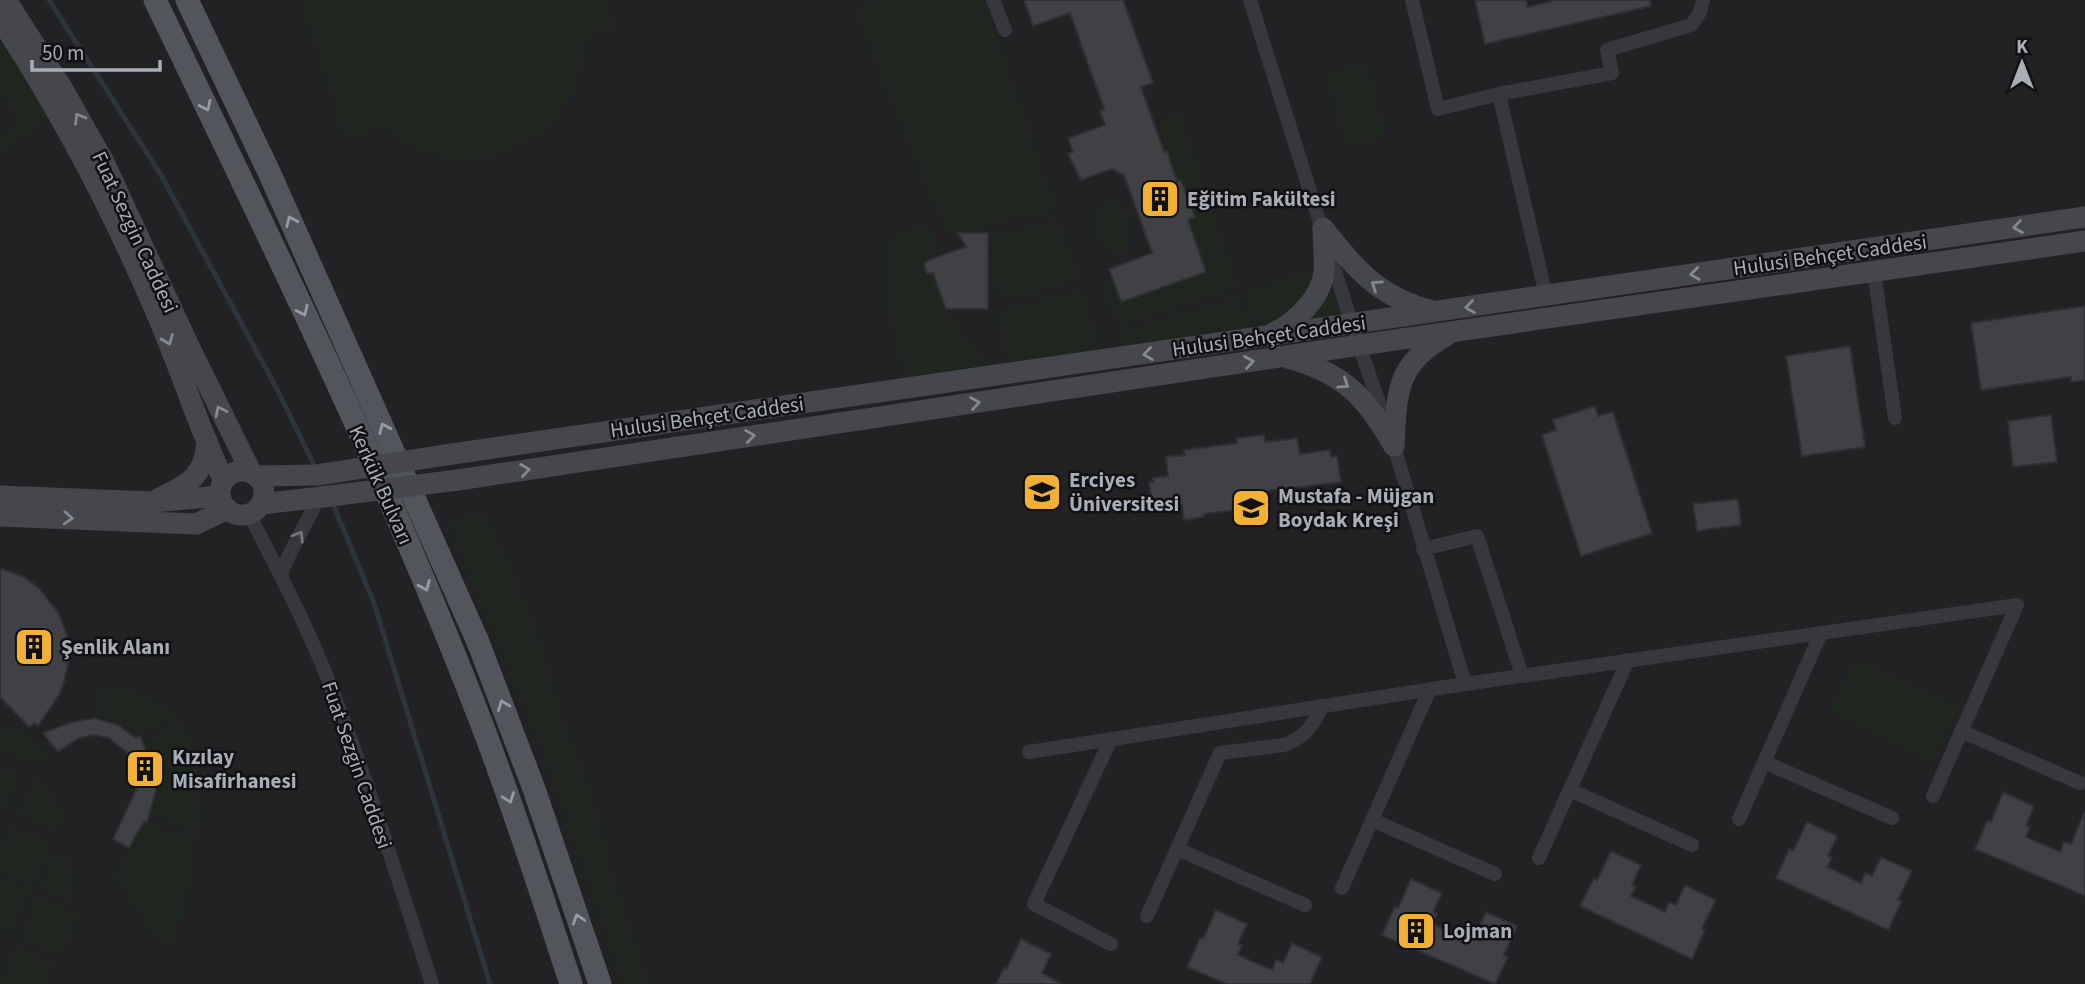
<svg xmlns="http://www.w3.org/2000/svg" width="2085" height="984" font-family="'Source Sans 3',sans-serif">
<rect width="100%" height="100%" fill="#161618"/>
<!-- built -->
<rect fill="#222225" x="0" y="0" width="2085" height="984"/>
<!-- green -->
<g fill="#1e261f">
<path d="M300 0H607L616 28 585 39C583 147 463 197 382 127L345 139Z"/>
<path d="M878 0H984L1057 209 982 227 984 233 947 237 865 37 855 7Z"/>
<path d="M0 36 52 118 0 154V136L20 122 3 97 0 99Z"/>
<path d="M1368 63 1386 138 1346 148 1327 73Z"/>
<path d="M1179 112 1238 287 1117 327 1102 284 1109 279 1113 290 1116 289 1121 302 1206 272 1202 259 1198 260 1188 220 1195 216 1182 180 1177 181 1164 152 1162 117Z"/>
<path d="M1105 200C1132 201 1139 240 1120 256 1095 254 1083 214 1105 200Z"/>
<path d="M1059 218 1080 280 1005 301 996 293 990 236Z"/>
<path d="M929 223 939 248 924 264 926 273H933L946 309 1000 383 917 394C908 376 899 358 894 338 886 309 886 270 885 239Z"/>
<path d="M1328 265 1341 306 1339 321 1261 344 1245 292Z"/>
<path d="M1082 288 1106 367 1009 383 998 312Z"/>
<path d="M1239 295 1256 345 1130 363 1120 333Z"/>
<path d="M482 509 510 566 531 617 567 729 592 792 611 865 648 984H622L548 765 449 522Z"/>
<path d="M1856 658 1959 707 1933 761 1830 712Z"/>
<path d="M100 684C166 691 198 723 199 790 199 804 203 820 196 832 193 852 185 934 170 944 166 947 164 946 159 945L114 876 144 821 184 836 186 827 150 813C163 789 159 765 144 743L171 726 166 720 139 737 121 722 99 717Z"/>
<path d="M20 726 49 755 43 766 0 750V733Z"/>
<path d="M0 766 20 775 5 809 0 807Z"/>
<path d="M36 773 64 813 55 833 18 815Z"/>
<path d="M12 825 53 843 34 887 0 872V852Z"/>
<path d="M55 853 68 856 74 904 40 887Z"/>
<path d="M0 877 30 890 11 934 0 929Z"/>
<path d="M37 896 79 915 61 957 19 938Z"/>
<path d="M16 945 56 963 46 984H0Z"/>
</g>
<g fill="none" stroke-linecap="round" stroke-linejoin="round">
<!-- stream -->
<g stroke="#2c353c" stroke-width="5">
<path d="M49 0 161 175 277 389 317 471"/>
<path d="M332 502 374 603 490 984"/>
</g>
</g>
<!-- building -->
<g fill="#404145" stroke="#303034" stroke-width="2">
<path d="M1024 0H1123L1153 83 1141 87 1164 152 1167 151 1177 181 1181 180 1195 217 1188 220 1206 272 1121 302 1109 269 1152 253 1124 175 1112 169 1081 180 1068 154 1073 152 1068 138 1105 125 1100 111 1104 109 1070 13 1033 26Z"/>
<path d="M1475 0H1526L1528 7 1556 0H1650L1651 6 1485 44Z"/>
<path d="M958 233H988V309H946L933 273 927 274 924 264 931 259 966 247Z"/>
<path d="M2085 306V380L2071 382V377L1981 390 1971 323Z"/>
<path d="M1850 346 1865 447 1802 456 1786 356Z"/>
<path d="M1595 406 1598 416 1613 412 1652 533 1581 556 1542 435 1556 430 1553 420Z"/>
<path d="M2051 415 2057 462 2013 467 2008 421Z"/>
<path d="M1264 435 1265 442 1297 438 1300 454 1330 450 1331 457 1337 456 1341 482 1261 492 1263 507 1204 514V517L1184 520 1182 505 1152 509 1149 482H1154L1153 478 1168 476 1166 457 1185 455 1184 450 1237 443V438Z"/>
<path d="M1738 499 1741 525 1697 531 1693 504Z"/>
<path d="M0 568 24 577 40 589 59 614 67 635 69 660 64 682 59 695 38 726 35 723 29 727 0 697Z"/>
<path d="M94 718 118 725 136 738 140 736 154 769 156 791 147 822 144 821 129 848 113 839 137 788 135 770 126 752 109 738 94 735 79 738 58 752 43 733 72 722Z"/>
<path d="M2003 792 2034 806 2026 826 2030 827 2026 837 2060 852 2064 842 2071 844 2085 811V896L1975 849 1987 821 1991 822Z"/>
<path d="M1807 822 1837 836 1828 856 1832 858 1827 867 1861 883 1865 873 1872 876 1881 857 1912 871 1898 900 1902 901 1888 930 1776 878 1789 849 1793 851Z"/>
<path d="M1611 851 1641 865 1632 885 1636 887 1631 896 1665 912 1669 902 1676 905 1685 885 1716 900 1702 928 1705 930 1692 959 1580 906 1594 878 1597 880Z"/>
<path d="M1411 879 1442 893 1433 912 1437 914 1433 924 1466 939 1471 929 1477 932 1486 912 1517 926 1504 955 1508 957 1495 984 1382 935 1395 906 1398 908Z"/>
<path d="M1216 910 1247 924 1238 944 1242 945 1238 955 1272 970 1276 960 1283 963 1292 943 1322 957 1310 984H1227L1187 967 1200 938 1203 939Z"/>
<path d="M1021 939 1051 954 1042 973 1062 984H996L1004 967 1007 968Z"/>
</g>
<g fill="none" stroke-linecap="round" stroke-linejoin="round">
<!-- street -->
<g stroke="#37383d" stroke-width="14">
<path d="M993 0 1005 30"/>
<path d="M1250 0 1352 325 1394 446 1465 684"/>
<path d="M1412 0 1438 109 1499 94 1546 296"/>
<path d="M1499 94 1612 73 1607 50 1691 25 1700 12 1703 0"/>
<path d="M1874 272 1895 418"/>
<path d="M249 514C276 566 303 618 325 672 366 774 398 880 432 984"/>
<path d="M1423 549 1477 536 1522 675"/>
<path d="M281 575C290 548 307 524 318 498"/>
<path d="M1961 731 2080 783"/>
<path d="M1111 739 1034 904 1111 944"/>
<path d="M1029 752 1465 684 2017 605"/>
<path d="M1764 762 1892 818"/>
<path d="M1570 790 1692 845"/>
<path d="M1933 796 2017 605"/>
<path d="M1739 819 1821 633"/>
<path d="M1372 820 1495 874"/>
<path d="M1177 849 1305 905"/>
<path d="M1539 858 1628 660"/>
<path d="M1342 888 1430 689"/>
<path d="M1147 916 1220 753 1284 745C1303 738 1314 726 1322 706"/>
</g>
<!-- secondary -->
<g stroke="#45474d" stroke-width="21">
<path d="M6 0 61 86 104 162 187 342 251 472"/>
<path d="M0 19C62 114 114 213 158 317 181 371 199 428 224 481"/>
<path d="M1323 228C1357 270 1377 296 1432 311"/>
<path d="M1273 333C1295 323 1321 298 1324 272 1325 257 1323 242 1323 228"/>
<path d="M1288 358C1344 373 1366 397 1394 446"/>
<path d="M1394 446C1397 394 1395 364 1446 336"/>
<path d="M452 454 2085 217"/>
<circle cx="242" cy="493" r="22"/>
<path d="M257 476 317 475"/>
<path d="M458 480 1360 345 2085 241"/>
<path d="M0 496 152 502 220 496"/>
<path d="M158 499C188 484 205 477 207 441"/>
<path d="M261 504 322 497"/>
<path d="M0 516 196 524 228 509"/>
</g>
<!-- primary -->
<g stroke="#53555c" stroke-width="23">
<path d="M155 0C271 240 389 481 484 730 516 814 543 899 571 984"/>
<path d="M187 0 269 172 478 642 534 789 600 984"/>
</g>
<!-- secondary-bridge -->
<g stroke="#45474d" stroke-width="21">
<path d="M317 475 452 454"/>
<path d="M322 497 458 480"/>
</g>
</g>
<!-- one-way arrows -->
<defs><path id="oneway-chevron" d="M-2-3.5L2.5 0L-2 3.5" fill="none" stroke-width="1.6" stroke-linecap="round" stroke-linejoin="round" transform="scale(1.75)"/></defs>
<g stroke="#979ba6">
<use href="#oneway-chevron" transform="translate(206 106) rotate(65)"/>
<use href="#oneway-chevron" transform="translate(291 221) rotate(-114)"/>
<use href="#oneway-chevron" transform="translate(303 311) rotate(65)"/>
<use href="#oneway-chevron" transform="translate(384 428) rotate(-114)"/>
<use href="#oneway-chevron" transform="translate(425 586) rotate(67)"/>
<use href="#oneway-chevron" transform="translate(503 705) rotate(-111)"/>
<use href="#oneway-chevron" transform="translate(509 798) rotate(70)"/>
<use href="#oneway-chevron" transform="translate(578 919) rotate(-108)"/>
</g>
<g stroke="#858993">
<use href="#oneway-chevron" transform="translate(79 118) rotate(-120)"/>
<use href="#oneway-chevron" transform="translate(2018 227) rotate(171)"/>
<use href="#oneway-chevron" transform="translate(1695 274) rotate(172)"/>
<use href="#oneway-chevron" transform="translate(1376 285) rotate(-146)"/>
<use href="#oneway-chevron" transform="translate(1470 307) rotate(172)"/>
<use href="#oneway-chevron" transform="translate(168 340) rotate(68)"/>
<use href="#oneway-chevron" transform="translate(1148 354) rotate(172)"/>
<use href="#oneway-chevron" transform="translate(1249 362) rotate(-9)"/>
<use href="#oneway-chevron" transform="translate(1344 384) rotate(34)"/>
<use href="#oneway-chevron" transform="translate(975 403) rotate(-8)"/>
<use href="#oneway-chevron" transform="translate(220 411) rotate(-116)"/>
<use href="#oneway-chevron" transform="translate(750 436) rotate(-8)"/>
<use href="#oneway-chevron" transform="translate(525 470) rotate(-8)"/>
<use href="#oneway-chevron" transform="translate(68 518) rotate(3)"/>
</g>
<use stroke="#757881" href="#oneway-chevron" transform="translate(299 536) rotate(-58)"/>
<!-- icons -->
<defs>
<g id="building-square" transform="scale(2.0125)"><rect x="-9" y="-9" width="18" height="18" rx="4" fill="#f2b134" stroke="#111113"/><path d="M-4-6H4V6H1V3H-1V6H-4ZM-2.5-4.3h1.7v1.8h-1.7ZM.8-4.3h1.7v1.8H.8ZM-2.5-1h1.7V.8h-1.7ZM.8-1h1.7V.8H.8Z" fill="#111"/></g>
<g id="university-square" transform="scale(2.0125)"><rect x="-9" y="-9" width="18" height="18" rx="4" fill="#f2b134" stroke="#111113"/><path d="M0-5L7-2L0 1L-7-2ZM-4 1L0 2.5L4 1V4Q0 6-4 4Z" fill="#111"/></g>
<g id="school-square" transform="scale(2.0125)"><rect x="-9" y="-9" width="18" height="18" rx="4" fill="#f2b134" stroke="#111113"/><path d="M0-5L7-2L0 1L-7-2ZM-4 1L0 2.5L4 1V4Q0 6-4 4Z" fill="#111"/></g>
</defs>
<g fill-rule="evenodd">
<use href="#building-square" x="1160" y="199"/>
<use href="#university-square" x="1042" y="492"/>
<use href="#school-square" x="1251" y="508"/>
<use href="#building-square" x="34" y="647"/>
<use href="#building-square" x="145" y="769"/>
<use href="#building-square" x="1416" y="931"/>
</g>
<g text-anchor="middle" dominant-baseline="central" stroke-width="5" stroke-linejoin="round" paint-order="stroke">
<!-- poi labels -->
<g font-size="21" font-weight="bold" fill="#a8adb8" stroke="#111113" text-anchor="start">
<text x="1187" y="199">Eğitim Fakültesi</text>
<text x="1069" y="480">Erciyes<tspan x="1069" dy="24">Üniversitesi</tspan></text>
<text x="1278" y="496">Mustafa - Müjgan<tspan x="1278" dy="24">Boydak Kreşi</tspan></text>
<text x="61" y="647">Şenlik Alanı</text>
<text x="172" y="757">Kızılay<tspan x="172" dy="24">Misafirhanesi</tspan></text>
<text x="1443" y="931">Lojman</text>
</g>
<!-- street labels -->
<g font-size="21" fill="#a8adb8" stroke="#111113">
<text transform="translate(135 232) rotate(65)">Fuat Sezgin Caddesi</text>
<text transform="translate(1830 255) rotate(-8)">Hulusi Behçet Caddesi</text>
<text transform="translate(1269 336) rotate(-8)">Hulusi Behçet Caddesi</text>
<text transform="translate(707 417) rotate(-8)">Hulusi Behçet Caddesi</text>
<text transform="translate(381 485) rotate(66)">Kerkük Bulvarı</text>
<text transform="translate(357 765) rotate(71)">Fuat Sezgin Caddesi</text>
</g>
</g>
<!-- north arrow -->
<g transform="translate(2022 63)" stroke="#111113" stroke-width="5" paint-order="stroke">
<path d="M0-5L12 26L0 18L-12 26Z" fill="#a8adb8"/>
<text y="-10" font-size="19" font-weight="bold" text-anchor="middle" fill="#a8adb8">K</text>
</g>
<!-- scale -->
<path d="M32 60v10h128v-10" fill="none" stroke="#a8adb8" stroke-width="3.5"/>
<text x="42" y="60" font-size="21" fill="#a8adb8" stroke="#111113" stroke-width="5" paint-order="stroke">50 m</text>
</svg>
